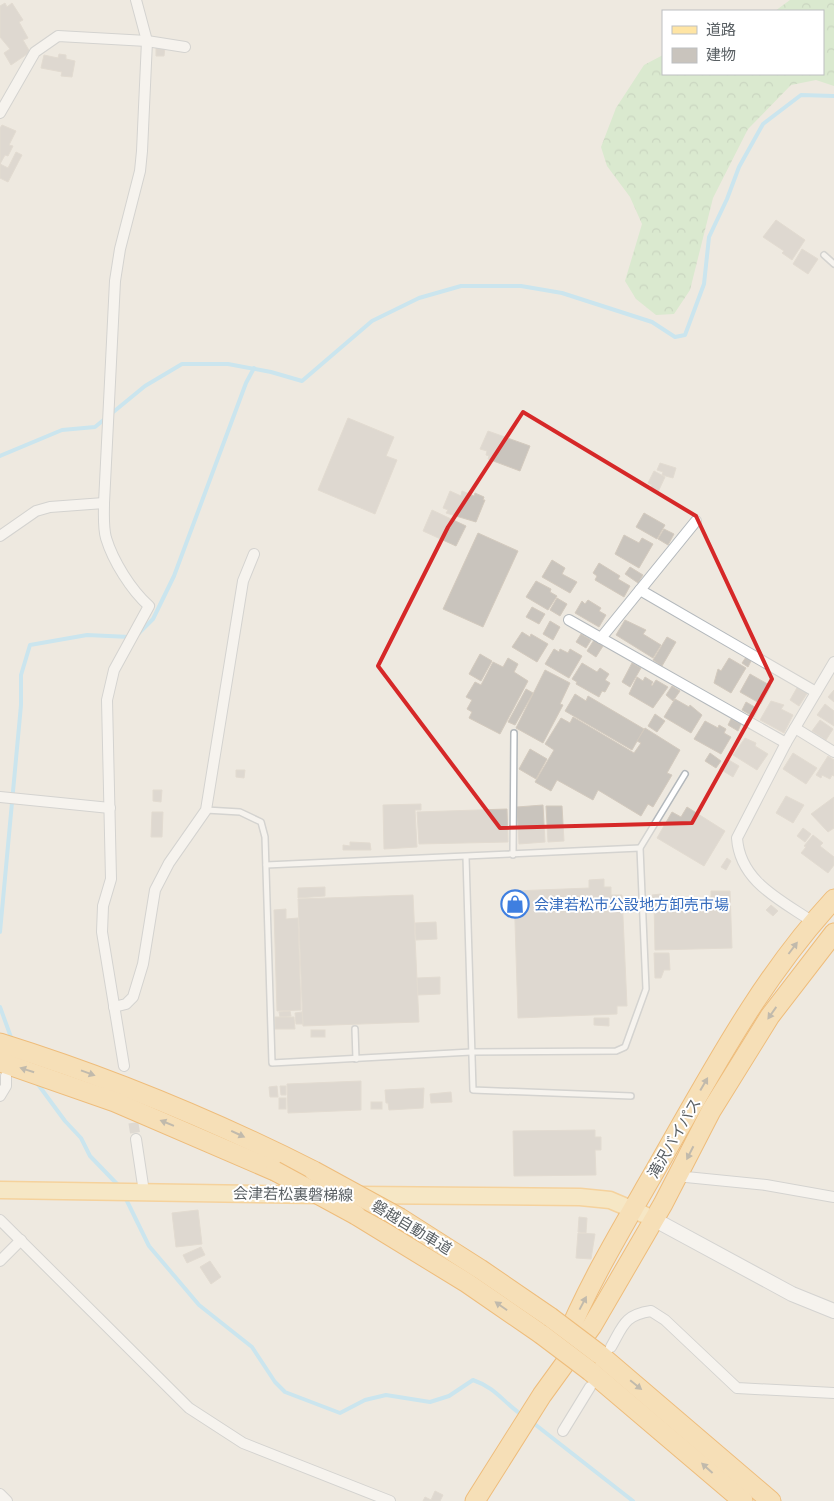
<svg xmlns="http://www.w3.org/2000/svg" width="834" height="1501" font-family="'IBM Plex Sans','Noto Sans JP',sans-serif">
<defs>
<pattern id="forest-crowns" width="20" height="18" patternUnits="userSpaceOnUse" patternTransform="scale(1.25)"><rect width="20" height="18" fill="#c0e8ba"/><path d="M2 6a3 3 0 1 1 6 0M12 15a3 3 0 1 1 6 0" fill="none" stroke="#9fbf9b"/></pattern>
</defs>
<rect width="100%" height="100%" fill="#eee9e0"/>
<!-- forest -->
<path fill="url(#forest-crowns)" d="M790 0H834V86L816 80 791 85 748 129 713 198 690 290 674 314 656 315 636 299 625 281 642 224 630 197 607 166 601 147 616 108 644 65 663 55V74H823V11H775Z"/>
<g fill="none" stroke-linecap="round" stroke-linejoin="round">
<!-- stream -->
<g stroke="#9fe1ff" stroke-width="4">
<path d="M0 456 62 430 95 427 145 386 182 364H228L271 372 302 381 372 321 419 298 461 286H521L562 293 652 322 675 337 685 335 704 284 709 237 727 199 739 167 763 124 801 95 834 96"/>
<path d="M139 633 153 619 174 576 246 383 254 368"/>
<path d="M0 932 21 705V675L30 645 87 635 130 637"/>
<path d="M0 1007 12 1040"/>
<path d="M37 1083 65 1121 81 1138 90 1156 119 1186"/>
<path d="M125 1197 149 1246 199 1305 252 1347 275 1382 285 1392 340 1413 365 1400 386 1395 430 1402 449 1396 473 1380C496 1388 503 1402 522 1415"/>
<path d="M532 1422 633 1501"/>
</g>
</g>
<!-- building -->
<g fill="#c9c4bd" stroke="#d3cabe">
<path d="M5 3 7 7 12 3 23 20 19 22 28 38 23 40 30 52 11 65 4 53 10 49 0 37V6Z"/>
<path d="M156 46 165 47 164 56H156Z"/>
<path d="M59 54 66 55V59L75 61 72 77 61 76 62 72 41 68 44 55 58 58Z"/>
<path d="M2 125 16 131 9 145 13 146 8 156 5 155 0 164 8 168 16 152 22 155 8 182 0 178V128Z"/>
<path d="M776 220 805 240 792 260 782 253 784 251 763 237Z"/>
<path d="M802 249 818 259 808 274 793 264Z"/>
<path d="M348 418 394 437 386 456 397 460 375 514 318 490Z"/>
<path d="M488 431 530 446 520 471 488 459 489 456 486 455 487 451 480 449Z"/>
<path d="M660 463 676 468 673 478 662 475 663 472 657 470Z"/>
<path d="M654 471 665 477 658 492 650 488 652 485 648 483Z"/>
<path d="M450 491 461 496 462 491 474 496 475 493 484 497 483 500H485L476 522 446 513 448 510 443 508Z"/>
<path d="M432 510 466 526 456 546 423 531Z"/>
<path d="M644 513 665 525 657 539 636 527Z"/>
<path d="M664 529 674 534 668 545 658 539Z"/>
<path d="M478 533 518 551 483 627 443 609Z"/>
<path d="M624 535 639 543 642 538 653 544 639 568 615 554Z"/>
<path d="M552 560 565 568 562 574 577 582 570 593 542 577Z"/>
<path d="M599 563 620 576 618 579 630 586 624 597 595 580 597 576 593 573Z"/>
<path d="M630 567 643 575 638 583 625 574Z"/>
<path d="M536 581 551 589 550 592 557 596 548 610 526 597Z"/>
<path d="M557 598 567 604 560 616 550 610Z"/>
<path d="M588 600 601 608 599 611 606 615 599 627 575 613 582 601 585 604Z"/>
<path d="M532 607 545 614 539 624 526 617Z"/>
<path d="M625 620 646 630 643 634 661 645 653 658 616 635Z"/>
<path d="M550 621 560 627 553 640 543 634Z"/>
<path d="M522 632 530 637 531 634 548 644 537 662 512 647Z"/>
<path d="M581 634 591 640 586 648 576 642Z"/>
<path d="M667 637 676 642 662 666 653 660Z"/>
<path d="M594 640 603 646 596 657 587 651Z"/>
<path d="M554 649 559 652 560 649 568 653 570 649 582 656 569 678 545 664Z"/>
<path d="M480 654 492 661 481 681 469 674Z"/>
<path d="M746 657 751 661 748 667 742 663Z"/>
<path d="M508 658 518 664 514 672 528 681 500 734 469 718 472 712 467 709 472 700 466 697 475 682 481 685 493 662 503 667Z"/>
<path d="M729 658 746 668 731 693 714 683 718 669 721 671Z"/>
<path d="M582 663 597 672 600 668 609 674 605 680 610 683 605 692 602 691 599 697 576 684 577 682 572 679Z"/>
<path d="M632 663 641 668 630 687 622 682Z"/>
<path d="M545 670 570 683 560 704 563 705 543 743 516 728Z"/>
<path d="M750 674 771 686 761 704 740 692Z"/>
<path d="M637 677 643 681 645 677 653 682 651 685 652 686 656 680 668 687 653 708 629 694Z"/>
<path d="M672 686 680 691 673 701 666 695Z"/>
<path d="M798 686 808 692 799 706 790 700Z"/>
<path d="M526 689 533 693 515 725 508 722Z"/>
<path d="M834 690V702L828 697Z"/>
<path d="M575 694 586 701 588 696 644 729 632 750 565 711Z"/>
<path d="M675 699 689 707 690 705 702 715 691 733 664 717Z"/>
<path d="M771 701 784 705 781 709 793 715 784 733 760 720Z"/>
<path d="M746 702 758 709 754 717 742 710Z"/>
<path d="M825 704 834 711V726L817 715Z"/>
<path d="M655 714 665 721 657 732 648 726Z"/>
<path d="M573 717 634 753 641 743 637 741 645 728 680 750 667 773 672 775 653 807 648 804 641 816 598 790 593 800 557 780 551 791 535 782 554 750 545 744 561 718 570 723Z"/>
<path d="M731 719 741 724 738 731 728 725Z"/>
<path d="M820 720 833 729 826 740 812 731Z"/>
<path d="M705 721 718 728 719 725 726 729 724 733 731 737 721 754 694 739Z"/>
<path d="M745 738 756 743 755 746 768 754 757 770 733 755Z"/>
<path d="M530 749 547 759 536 779 519 769Z"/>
<path d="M710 753 721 761 716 768 705 761Z"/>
<path d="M793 753 817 768 806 784 783 769Z"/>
<path d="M828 756 834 760V776L832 775 830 779 822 775 821 778 816 775Z"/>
<path d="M727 759 739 766 733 777 720 769Z"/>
<path d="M236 770H245L244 778 236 777Z"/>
<path d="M153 790H162L161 802 153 801Z"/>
<path d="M786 796 804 805 793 823 776 813Z"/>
<path d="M834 797V828L828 832 811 814Z"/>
<path d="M421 804V810H415L417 847 384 849 383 805Z"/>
<path d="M543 805 545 842 519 844 517 807Z"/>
<path d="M546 806H562L564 841 548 842Z"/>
<path d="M687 807 725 831 704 866 657 838 672 812 681 817Z"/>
<path d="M507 809 508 842 419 844 417 812Z"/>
<path d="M152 812H163L162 837H151Z"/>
<path d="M803 828 811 834 805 842 797 836Z"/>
<path d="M813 835 823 843 820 846 834 857V865L828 873 801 853 806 847 804 846Z"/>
<path d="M350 842 370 843 371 850H343V845L350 846Z"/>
<path d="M727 858 731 861 726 870 721 867Z"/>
<path d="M604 879V887H611V895H622L627 1006H617V1014L518 1018 514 891 589 888V880Z"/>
<path d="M325 887V896L298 898V888Z"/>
<path d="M711 891H730L732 948 655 950 654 902 711 901Z"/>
<path d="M661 894 662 901H653L652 895Z"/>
<path d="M413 895 419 1022 303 1026 298 899Z"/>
<path d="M771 905 778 911 773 916 766 910Z"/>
<path d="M286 909V919L298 918 301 1010 277 1011 274 910Z"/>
<path d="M436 922 437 939 416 940 415 923Z"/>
<path d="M654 953H669L670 970H664L661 978H655Z"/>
<path d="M440 977V994L418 995 417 978Z"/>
<path d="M290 1011 291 1016 280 1017 279 1012Z"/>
<path d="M302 1012 303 1024H296L295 1013Z"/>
<path d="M275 1017H294L295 1029H275Z"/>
<path d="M594 1018H609V1026L594 1025Z"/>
<rect x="311" y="1030" width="14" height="7"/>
<path d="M361 1081V1110L288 1113 287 1084Z"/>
<path d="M277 1086 278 1097H270L269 1087Z"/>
<path d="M280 1086H286V1095H281Z"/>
<path d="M424 1088 423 1108 389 1110 388 1103H386L385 1090Z"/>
<path d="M451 1092 452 1102 431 1103 430 1094Z"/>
<rect x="279" y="1098" width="7" height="11"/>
<rect x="371" y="1102" width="11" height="7"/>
<path d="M595 1130V1137H601V1150H595L596 1175 514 1176 513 1131Z"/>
<path d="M198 1210 202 1244 176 1247 172 1213Z"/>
<path d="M579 1217 587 1218 586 1233 578 1232Z"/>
<path d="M578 1233 595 1234 591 1259 576 1258Z"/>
<path d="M201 1247 205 1255 187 1263 183 1255Z"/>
<path d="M210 1261 221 1277 211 1284 200 1267Z"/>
<path d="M435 1491 443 1495 440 1501H423L425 1497 431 1500Z"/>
</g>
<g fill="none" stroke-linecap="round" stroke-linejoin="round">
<!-- street-tunnel -->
<path stroke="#c9c6c1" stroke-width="10" stroke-dasharray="10 5" stroke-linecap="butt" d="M131 1108 136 1139"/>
<!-- lane casing -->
<g stroke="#b3b8bc" stroke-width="8">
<g id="lane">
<path d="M824 255 834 264"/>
<path d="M206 810 240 812 261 822 265 837 272 1063 471 1052 616 1051 625 1047 646 989 640 848 685 774"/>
<path d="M513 855 514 733"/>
<path d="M466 857 473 1090 631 1096"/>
<path d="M266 865 640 848"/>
<path d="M355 1029 356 1059"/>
</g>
</g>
<!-- street casing -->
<g stroke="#b3b8bc" stroke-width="12">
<g id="street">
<path d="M0 113 35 52 58 36 147 41 185 47"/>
<path d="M0 536 36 511 50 507 104 503"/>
<path d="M640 590 816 692"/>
<path d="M569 620 786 743"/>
<path d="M601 638 696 521"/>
<path d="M795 728 834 752"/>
<path d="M0 797 110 808"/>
<path d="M813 922C781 900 740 882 737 838L786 743 834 662"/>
<path d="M114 1007 126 1004 133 997 143 964 155 890 169 863 206 810 243 581 254 554"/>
<path d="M124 1066 102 932 103 906 111 879 107 700 114 670 149 606C131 590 113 561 106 538 103 527 104 514 104 503L115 281 120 249 140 171 142 151 147 41 136 0"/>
<path d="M0 1096 6 1086V1076"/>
<path d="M136 1139 144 1192"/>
<path d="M686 1177 766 1185 834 1197"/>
<path d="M0 1220 189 1408 243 1443 390 1501"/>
<path d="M0 1261 21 1240"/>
<path d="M611 1347C623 1326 624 1315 651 1311L665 1320 737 1388 834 1393"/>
<path d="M563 1431 590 1387"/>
<path d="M0 1494 7 1501"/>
</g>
</g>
<!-- secondary casing -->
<g stroke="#b4b9bf" stroke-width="16">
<path id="secondary" d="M646 1215 792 1294 834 1311"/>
</g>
<!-- primary casing -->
<g stroke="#fcb54b" stroke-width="19">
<g id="primary">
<path d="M0 1190 319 1195"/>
<path d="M358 1195 580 1197 610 1200 643 1214"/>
</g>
</g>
<!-- highway casing -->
<g stroke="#ee8700" stroke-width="21">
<g id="highway">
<path d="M0 1043C109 1077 213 1120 314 1171"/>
<path d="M0 1062 115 1102 275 1171"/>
<path d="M356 1215 467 1283 541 1334"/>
<path d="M400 1218 480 1269 550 1317"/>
<path d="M563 1346C590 1279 629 1217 664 1155 716 1064 763 976 834 899"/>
<path d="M599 1354 771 1501"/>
<path d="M590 1371 743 1501"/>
<path d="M475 1501 542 1395 592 1326 663 1204 711 1111 770 1016 834 933"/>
</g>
</g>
<!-- lane -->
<use href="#lane" stroke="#fff" stroke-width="5"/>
<!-- street -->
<use href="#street" stroke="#fff" stroke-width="10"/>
<!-- secondary -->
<use href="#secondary" stroke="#fff" stroke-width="14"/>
<!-- primary -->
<use href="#primary" stroke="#ffe5a4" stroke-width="16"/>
<!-- highway -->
<use href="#highway" stroke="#ffd286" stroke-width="19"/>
<!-- highway-bridge casing -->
<g stroke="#ee8700" stroke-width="21" stroke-linecap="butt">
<g id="highway-bridge">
<path d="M275 1171 356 1215"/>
<path d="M314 1171 400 1218"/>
<path d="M550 1317 599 1354"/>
<path d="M541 1334 590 1371"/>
</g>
</g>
<!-- highway-bridge -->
<use href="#highway-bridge" stroke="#ffd286" stroke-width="19"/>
</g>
<!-- one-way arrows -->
<defs><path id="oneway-solid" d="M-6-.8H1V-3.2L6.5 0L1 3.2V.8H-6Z" transform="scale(1.25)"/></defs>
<g fill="#8b826e">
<use href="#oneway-solid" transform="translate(793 948) rotate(-53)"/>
<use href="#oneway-solid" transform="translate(772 1013) rotate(125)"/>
<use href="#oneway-solid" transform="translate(27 1070) rotate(-162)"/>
<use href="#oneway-solid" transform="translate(88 1073) rotate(20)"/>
<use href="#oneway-solid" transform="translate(704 1084) rotate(-60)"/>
<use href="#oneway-solid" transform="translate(167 1123) rotate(-158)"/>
<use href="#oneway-solid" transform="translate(238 1134) rotate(25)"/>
<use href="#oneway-solid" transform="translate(690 1153) rotate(117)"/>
<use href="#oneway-solid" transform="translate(583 1303) rotate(-62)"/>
<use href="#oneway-solid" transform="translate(501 1306) rotate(-145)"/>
<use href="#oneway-solid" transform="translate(636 1385) rotate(39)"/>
<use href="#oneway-solid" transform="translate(707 1468) rotate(-138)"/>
</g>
<!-- marked area -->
<path d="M0 0H834V1501H0ZM523 412 696 516 772 679 692 823 500 828 378 666 448 527Z" fill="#eee9e0" fill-opacity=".55" fill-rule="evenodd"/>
<path fill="none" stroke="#d62828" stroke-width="4" stroke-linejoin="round" d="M523 412 696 516 772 679 692 823 500 828 378 666 448 527Z"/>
<!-- icons -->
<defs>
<g id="shop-ring" transform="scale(1.4375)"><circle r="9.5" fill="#fff" stroke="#3f7fe0" stroke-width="1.5"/><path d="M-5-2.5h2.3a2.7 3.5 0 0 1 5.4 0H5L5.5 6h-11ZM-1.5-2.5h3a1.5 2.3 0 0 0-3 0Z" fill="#3f7fe0"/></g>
</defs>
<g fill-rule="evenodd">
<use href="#shop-ring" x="515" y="904"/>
</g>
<g text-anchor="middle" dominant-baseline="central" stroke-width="4" stroke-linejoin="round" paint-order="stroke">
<!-- shop labels -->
<g font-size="15" fill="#366cbe" stroke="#fff" text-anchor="start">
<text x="534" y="904">会津若松市公設地方卸売市場</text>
</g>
<!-- street labels -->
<g font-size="15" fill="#595f63" stroke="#fff">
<text transform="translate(674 1138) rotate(-60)">滝沢バイパス</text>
<text transform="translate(293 1194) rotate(1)">会津若松裏磐梯線</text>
<text transform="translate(412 1227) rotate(31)">磐越自動車道</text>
</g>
</g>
<!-- legend -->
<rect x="662" y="10" width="162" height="65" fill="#ffffff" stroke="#bdbfc1"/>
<rect x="672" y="26" width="25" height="8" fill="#ffe5a4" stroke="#bdbfc1"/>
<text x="706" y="35" font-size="15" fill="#595f63">道路</text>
<rect x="672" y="48" width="25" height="15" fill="#c9c4bd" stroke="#bdbfc1"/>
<text x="706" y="60" font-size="15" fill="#595f63">建物</text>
</svg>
